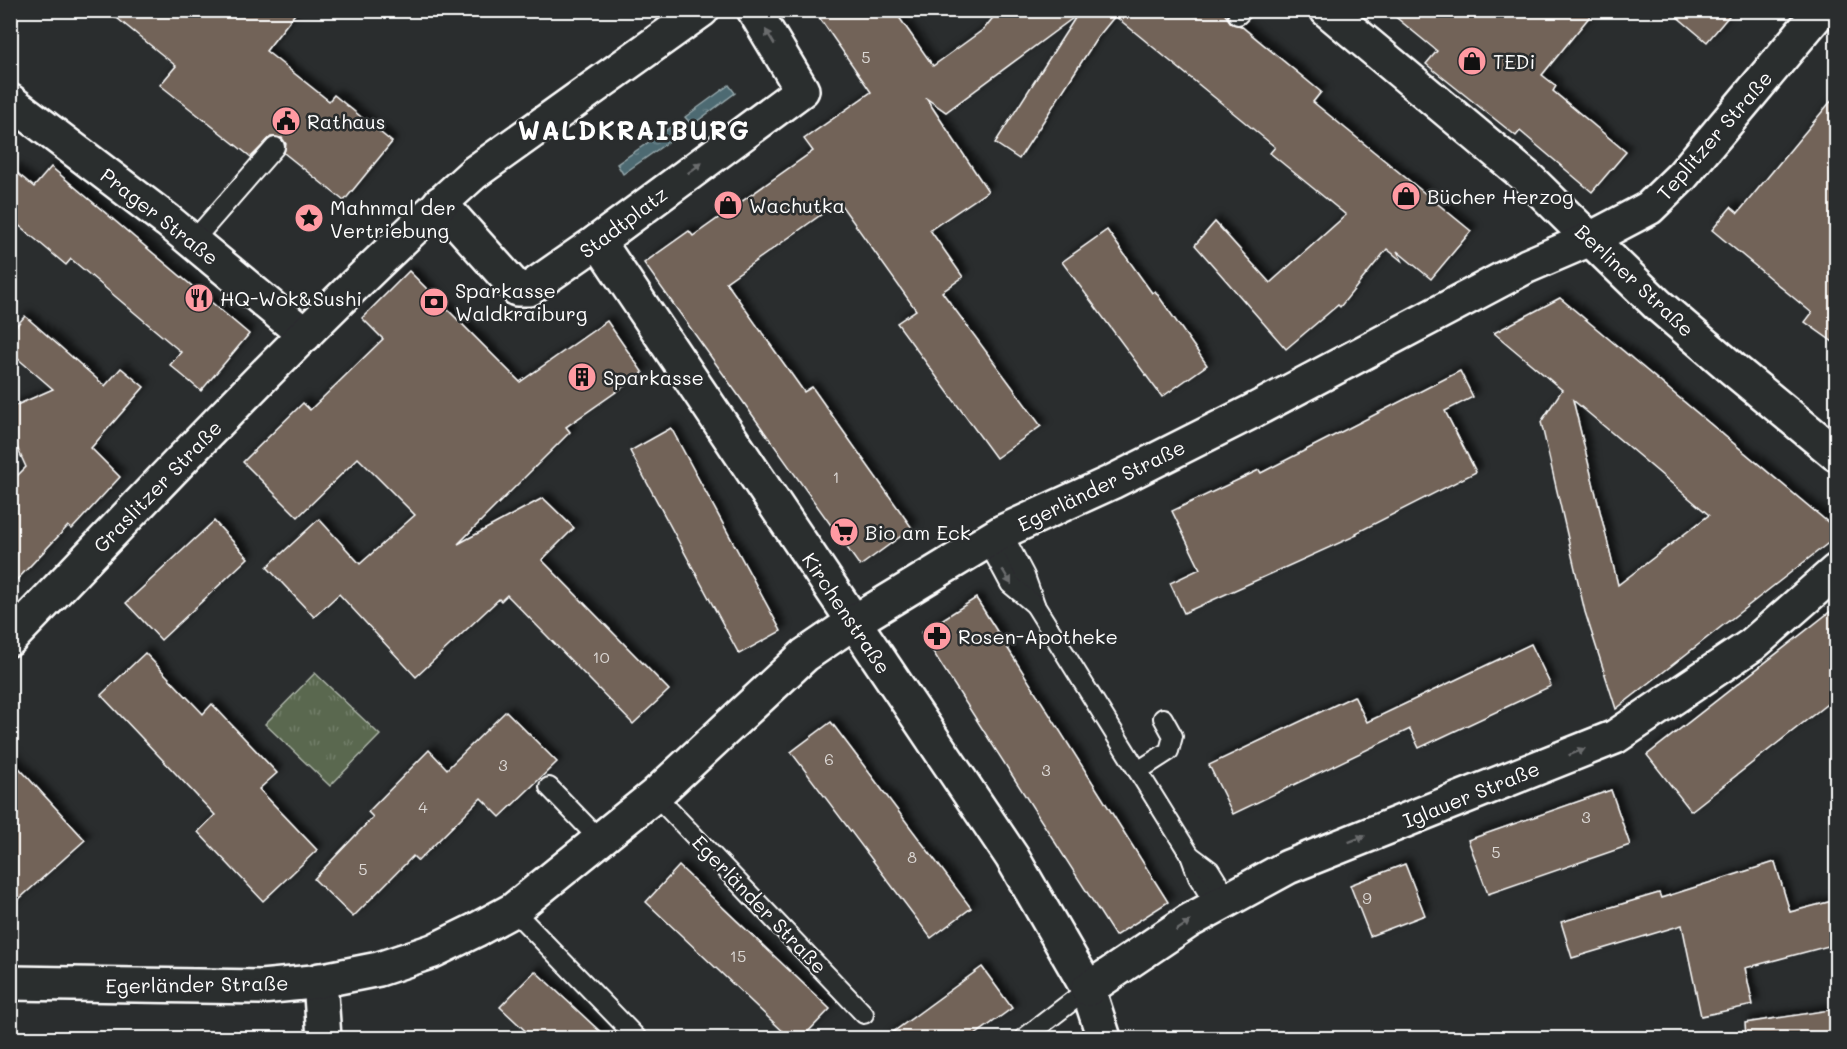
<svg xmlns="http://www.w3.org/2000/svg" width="1847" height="1049" font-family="Mali,sans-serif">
<defs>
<pattern id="grass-tufts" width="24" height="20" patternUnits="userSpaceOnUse" patternTransform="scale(1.5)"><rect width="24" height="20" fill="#5a6850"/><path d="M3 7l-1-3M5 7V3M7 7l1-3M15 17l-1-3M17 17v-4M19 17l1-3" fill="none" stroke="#737f6a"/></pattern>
<pattern id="water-ripples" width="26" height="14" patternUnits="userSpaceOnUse" patternTransform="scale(1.5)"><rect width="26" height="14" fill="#4d6a72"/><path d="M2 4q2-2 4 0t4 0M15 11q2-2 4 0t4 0" fill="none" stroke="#688087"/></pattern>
<filter id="shadow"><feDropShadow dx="5.5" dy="-5.5" stdDeviation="3" flood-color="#0009"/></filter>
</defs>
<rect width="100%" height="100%" fill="#2a2d2e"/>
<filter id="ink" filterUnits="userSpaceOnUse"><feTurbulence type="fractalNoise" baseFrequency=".0167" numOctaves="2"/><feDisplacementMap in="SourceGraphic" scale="12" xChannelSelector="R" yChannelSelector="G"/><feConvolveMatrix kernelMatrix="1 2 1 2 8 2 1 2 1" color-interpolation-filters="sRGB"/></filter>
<g filter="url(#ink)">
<!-- grass -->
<path fill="url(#grass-tufts)" stroke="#acb4a8" stroke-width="1.5" d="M315 673 380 735 330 786 265 724Z"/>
<!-- water -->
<g fill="url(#water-ripples)" stroke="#94a6aa" stroke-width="1.5">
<path d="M729 85 735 93 692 125 685 117Z"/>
<path d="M672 126 678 135 623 174 617 164Z"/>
</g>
<!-- building -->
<g fill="#726358" stroke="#fff" stroke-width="1.5" fill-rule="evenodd" filter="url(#shadow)">
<path d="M107 10H298L266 51 329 101 334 95 392 142 344 201 284 153 286 144 282 138 271 137 251 157 160 85 176 66Z"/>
<path d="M814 10H894L933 66 984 29 999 10H1222L1231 23 1241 26 1321 92 1313 102 1471 231 1431 279 1397 251 1403 262 1387 249 1340 307 1338 305 1286 349 1195 245 1215 222 1270 283 1346 215 1270 153 1275 147 1115 16 1097 38 1019 159 995 143 1077 15 946 112 926 98 988 191 930 230 963 277 942 292 1041 426 996 458 897 323 916 310 839 202 726 282 804 392 812 387 912 528 860 566 644 263 689 231 693 236 813 151 804 139 871 92Z"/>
<path d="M1387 10H1595L1542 75 1556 86 1553 91 1626 152 1592 192 1520 131 1516 136 1426 64 1437 51Z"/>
<path d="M1669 10H1734L1707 42Z"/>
<path d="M1836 95V344L1805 322 1812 313 1712 230 1731 207 1738 213Z"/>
<path d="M10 167 34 187 51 167 249 334 201 391 170 365 181 352 71 259 66 265 10 218Z"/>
<path d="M1107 230 1152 293 1155 291 1207 365 1162 397 1062 262Z"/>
<path d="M409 271 520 382 607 321 643 373 566 427 570 432 458 544 543 498 574 528 542 560 669 690 633 724 507 595 501 601 499 599 416 677 339 594 314 617 267 567 319 519 360 564 415 515 358 458 298 517 243 462 303 403 310 410 383 339 362 318Z"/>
<path d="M1560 298 1836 529V537L1616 709 1585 612 1541 422 1562 390 1494 333ZM1573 400 1709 515 1618 585Z"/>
<path d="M25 316 105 386 121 368 144 387 91 448 120 477 72 529 68 526 10 587V483L26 467 10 432V408L53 389 10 352V333Z"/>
<path d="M1460 371 1473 397 1445 411 1476 472 1356 533 1357 535 1184 613 1170 583 1200 569 1172 511 1259 470 1261 473Z"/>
<path d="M671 428 781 631 739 654 630 451Z"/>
<path d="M214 521 248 558 161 640 126 603Z"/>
<path d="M976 598 1168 902 1115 936 921 633Z"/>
<path d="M1836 607V697L1691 811 1647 755Z"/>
<path d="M1531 644 1551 686 1419 748 1410 729 1233 814 1209 765 1354 696 1367 722Z"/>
<path d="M145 653 203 714 212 704 277 773 259 789 317 850 263 901 198 832 215 815 101 695Z"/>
<path d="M506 711 557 762 500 817 481 798 418 861 413 856 353 917 314 879 373 817 368 812 429 750 447 769Z"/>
<path d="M831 722 971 908 931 938 791 752Z"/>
<path d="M10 758 85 840 10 907Z"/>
<path d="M1611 790 1630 845 1488 894 1468 840Z"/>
<path d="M1775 862 1790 912 1836 900V944L1745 968 1753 1005 1701 1016 1682 925 1572 958 1561 922 1659 893 1661 898Z"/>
<path d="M1405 864 1425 915 1370 936 1350 885Z"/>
<path d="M679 866 830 1009 802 1038H790L646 902Z"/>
<path d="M982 967 1012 1008 971 1038H885Z"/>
<path d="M535 971 607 1038H533L500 1007Z"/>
<path d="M1836 1009V1038H1746L1745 1023Z"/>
</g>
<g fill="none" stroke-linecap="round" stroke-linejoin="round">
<!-- service casing -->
<g stroke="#fff" stroke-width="22">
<g id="service">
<path d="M1238 15 1243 10"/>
<path d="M193 241 275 147"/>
<path d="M1002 532 1025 576 1036 607 1190 855 1198 877 1216 906"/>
<path d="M987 541 1010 584 1035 605"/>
<path d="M1138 771 1169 751 1173 736 1163 718"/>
<path d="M549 787 600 840"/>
<path d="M655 795 864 1014"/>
<path d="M1190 855 1210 870 1228 899"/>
<path d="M513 910 637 1038"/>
<path d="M1024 1038 1088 989"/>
</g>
</g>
<!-- minor casing -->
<g stroke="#fff" stroke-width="38">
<g id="minor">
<path d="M1327 10 1529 179 1590 239"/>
<path d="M10 101 168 221 305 335"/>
<path d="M440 203 517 289H529L598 241 802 90 754 10"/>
<path d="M598 241 1012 857 1088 989 1104 1038"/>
<path d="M10 639C162 481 311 320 474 173L702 10"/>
<path d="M320 980 324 1038"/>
<path d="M1088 989 1189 921 1288 867 1615 737 1752 645 1836 571"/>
</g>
</g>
<!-- tertiary casing -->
<g stroke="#fff" stroke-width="38">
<g id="tertiary">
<path d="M1590 239 1657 304 1733 369 1836 454"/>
<path d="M10 983 261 987 313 982 379 969 433 951 476 930 513 910 655 795 805 655 852 623 1002 532 1112 482 1251 412 1527 266 1590 239 1649 208 1682 176 1821 10"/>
</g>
</g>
<!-- service -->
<use href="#service" stroke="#2a2d2e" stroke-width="18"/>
<!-- minor -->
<use href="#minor" stroke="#2a2d2e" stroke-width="33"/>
<!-- tertiary -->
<use href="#tertiary" stroke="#2a2d2e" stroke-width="33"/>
</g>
<!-- one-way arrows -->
<defs><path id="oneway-solid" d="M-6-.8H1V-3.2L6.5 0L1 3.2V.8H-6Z" transform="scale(1.5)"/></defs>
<g fill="#6a6c6d">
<use href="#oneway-solid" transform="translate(770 37) rotate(-121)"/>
<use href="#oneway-solid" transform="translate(695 168) rotate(-36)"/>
<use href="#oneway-solid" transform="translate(1007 577) rotate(59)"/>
<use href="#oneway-solid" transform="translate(1577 752) rotate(-22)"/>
<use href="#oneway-solid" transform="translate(1357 839) rotate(-21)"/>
<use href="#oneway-solid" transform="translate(1183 926) rotate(-34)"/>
</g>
</g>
<!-- icons -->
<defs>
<g id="shop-disc" transform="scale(1.5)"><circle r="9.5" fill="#ff9aa2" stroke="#2a2d2e"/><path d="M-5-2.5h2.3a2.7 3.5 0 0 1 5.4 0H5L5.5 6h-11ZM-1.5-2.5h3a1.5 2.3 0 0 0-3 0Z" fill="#111"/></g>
<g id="civic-disc" transform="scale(1.5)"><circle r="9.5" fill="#ff9aa2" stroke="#2a2d2e"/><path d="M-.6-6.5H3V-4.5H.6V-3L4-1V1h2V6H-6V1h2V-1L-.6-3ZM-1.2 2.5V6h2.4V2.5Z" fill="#111"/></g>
<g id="sight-disc" transform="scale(1.5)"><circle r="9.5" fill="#ff9aa2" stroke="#2a2d2e"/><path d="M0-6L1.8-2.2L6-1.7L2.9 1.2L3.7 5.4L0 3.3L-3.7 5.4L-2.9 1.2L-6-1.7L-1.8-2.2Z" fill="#111"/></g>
<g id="restaurant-disc" transform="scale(1.5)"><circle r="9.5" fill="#ff9aa2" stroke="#2a2d2e"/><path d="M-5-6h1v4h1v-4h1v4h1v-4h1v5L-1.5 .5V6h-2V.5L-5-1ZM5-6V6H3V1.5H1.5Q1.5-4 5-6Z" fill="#111"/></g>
<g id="bank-disc" transform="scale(1.5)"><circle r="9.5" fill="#ff9aa2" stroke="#2a2d2e"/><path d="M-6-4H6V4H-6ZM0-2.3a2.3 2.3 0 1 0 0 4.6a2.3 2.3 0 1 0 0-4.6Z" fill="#111"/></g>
<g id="building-disc" transform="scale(1.5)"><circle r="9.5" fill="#ff9aa2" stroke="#2a2d2e"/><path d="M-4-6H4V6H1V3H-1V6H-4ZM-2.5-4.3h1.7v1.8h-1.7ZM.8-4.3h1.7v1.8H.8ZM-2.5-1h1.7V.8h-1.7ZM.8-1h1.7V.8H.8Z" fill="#111"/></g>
<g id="supermarket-disc" transform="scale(1.5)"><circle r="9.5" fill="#ff9aa2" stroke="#2a2d2e"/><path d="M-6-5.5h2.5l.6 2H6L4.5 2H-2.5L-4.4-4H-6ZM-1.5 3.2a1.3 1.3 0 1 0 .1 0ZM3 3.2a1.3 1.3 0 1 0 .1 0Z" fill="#111"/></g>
<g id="pharmacy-disc" transform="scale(1.5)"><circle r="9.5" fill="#ff9aa2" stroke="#2a2d2e"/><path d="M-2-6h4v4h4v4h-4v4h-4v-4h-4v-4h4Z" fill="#111"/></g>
</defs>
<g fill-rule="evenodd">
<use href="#shop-disc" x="1472" y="61"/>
<use href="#civic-disc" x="286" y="121"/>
<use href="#shop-disc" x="1406" y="196"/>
<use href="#shop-disc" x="728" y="205"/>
<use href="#sight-disc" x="309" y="218"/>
<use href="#restaurant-disc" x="199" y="298"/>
<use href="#bank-disc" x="434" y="302"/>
<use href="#building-disc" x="582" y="377"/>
<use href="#supermarket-disc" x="844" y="532"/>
<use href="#pharmacy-disc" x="937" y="636"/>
</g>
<g text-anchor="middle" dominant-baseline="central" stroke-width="5" stroke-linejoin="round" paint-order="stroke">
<!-- number labels -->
<g font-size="16" fill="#dcd8d5">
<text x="866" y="56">5</text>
<text x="836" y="476">1</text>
<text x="601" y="656">10</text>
<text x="829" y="758">6</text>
<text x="503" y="764">3</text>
<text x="1046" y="769">3</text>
<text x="423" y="806">4</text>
<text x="1586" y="816">3</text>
<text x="1496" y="851">5</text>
<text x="912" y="856">8</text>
<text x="363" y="868">5</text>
<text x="1367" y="897">9</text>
<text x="738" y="955">15</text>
</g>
<!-- poi labels -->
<g font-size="20" fill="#fff" stroke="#2a2d2e" text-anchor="start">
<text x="1493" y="61">TEDi</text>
<text x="307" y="121">Rathaus</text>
<text x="1427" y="196">Bücher Herzog</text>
<text x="749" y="205">Wachutka</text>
<text x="330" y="207">Mahnmal der<tspan x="330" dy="23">Vertriebung</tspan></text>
<text x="455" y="290">Sparkasse<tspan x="455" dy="23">Waldkraiburg</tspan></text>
<text x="220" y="298">HQ-Wok&amp;Sushi</text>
<text x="603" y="377">Sparkasse</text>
<text x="865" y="532">Bio am Eck</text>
<text x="958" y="636">Rosen-Apotheke</text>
</g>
<!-- street labels -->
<g font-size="20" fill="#fff" stroke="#2a2d2e">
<text transform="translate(1714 135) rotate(-49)">Teplitzer Straße</text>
<text transform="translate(160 216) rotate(38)">Prager Straße</text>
<text transform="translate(623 222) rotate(-37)">Stadtplatz</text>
<text transform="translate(1635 280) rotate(43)">Berliner Straße</text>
<text transform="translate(1101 485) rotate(-26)">Egerländer Straße</text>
<text transform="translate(157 486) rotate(-46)">Graslitzer Straße</text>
<text transform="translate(847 613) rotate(56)">Kirchenstraße</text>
<text transform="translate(1471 794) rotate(-22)">Iglauer Straße</text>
<text transform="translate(760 904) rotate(46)">Egerländer Straße</text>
<text transform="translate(197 984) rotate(-1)">Egerländer Straße</text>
</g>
<!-- district labels -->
<g font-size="26" font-weight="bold" letter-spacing="1.5" fill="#fff" stroke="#2a2d2e">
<text x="634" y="130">WALDKRAIBURG</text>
</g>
</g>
<!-- margin -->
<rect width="1847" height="1049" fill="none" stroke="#2a2d2e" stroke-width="36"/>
<rect x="18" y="18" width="1811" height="1013" fill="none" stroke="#fff" stroke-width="2" filter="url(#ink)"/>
</svg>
